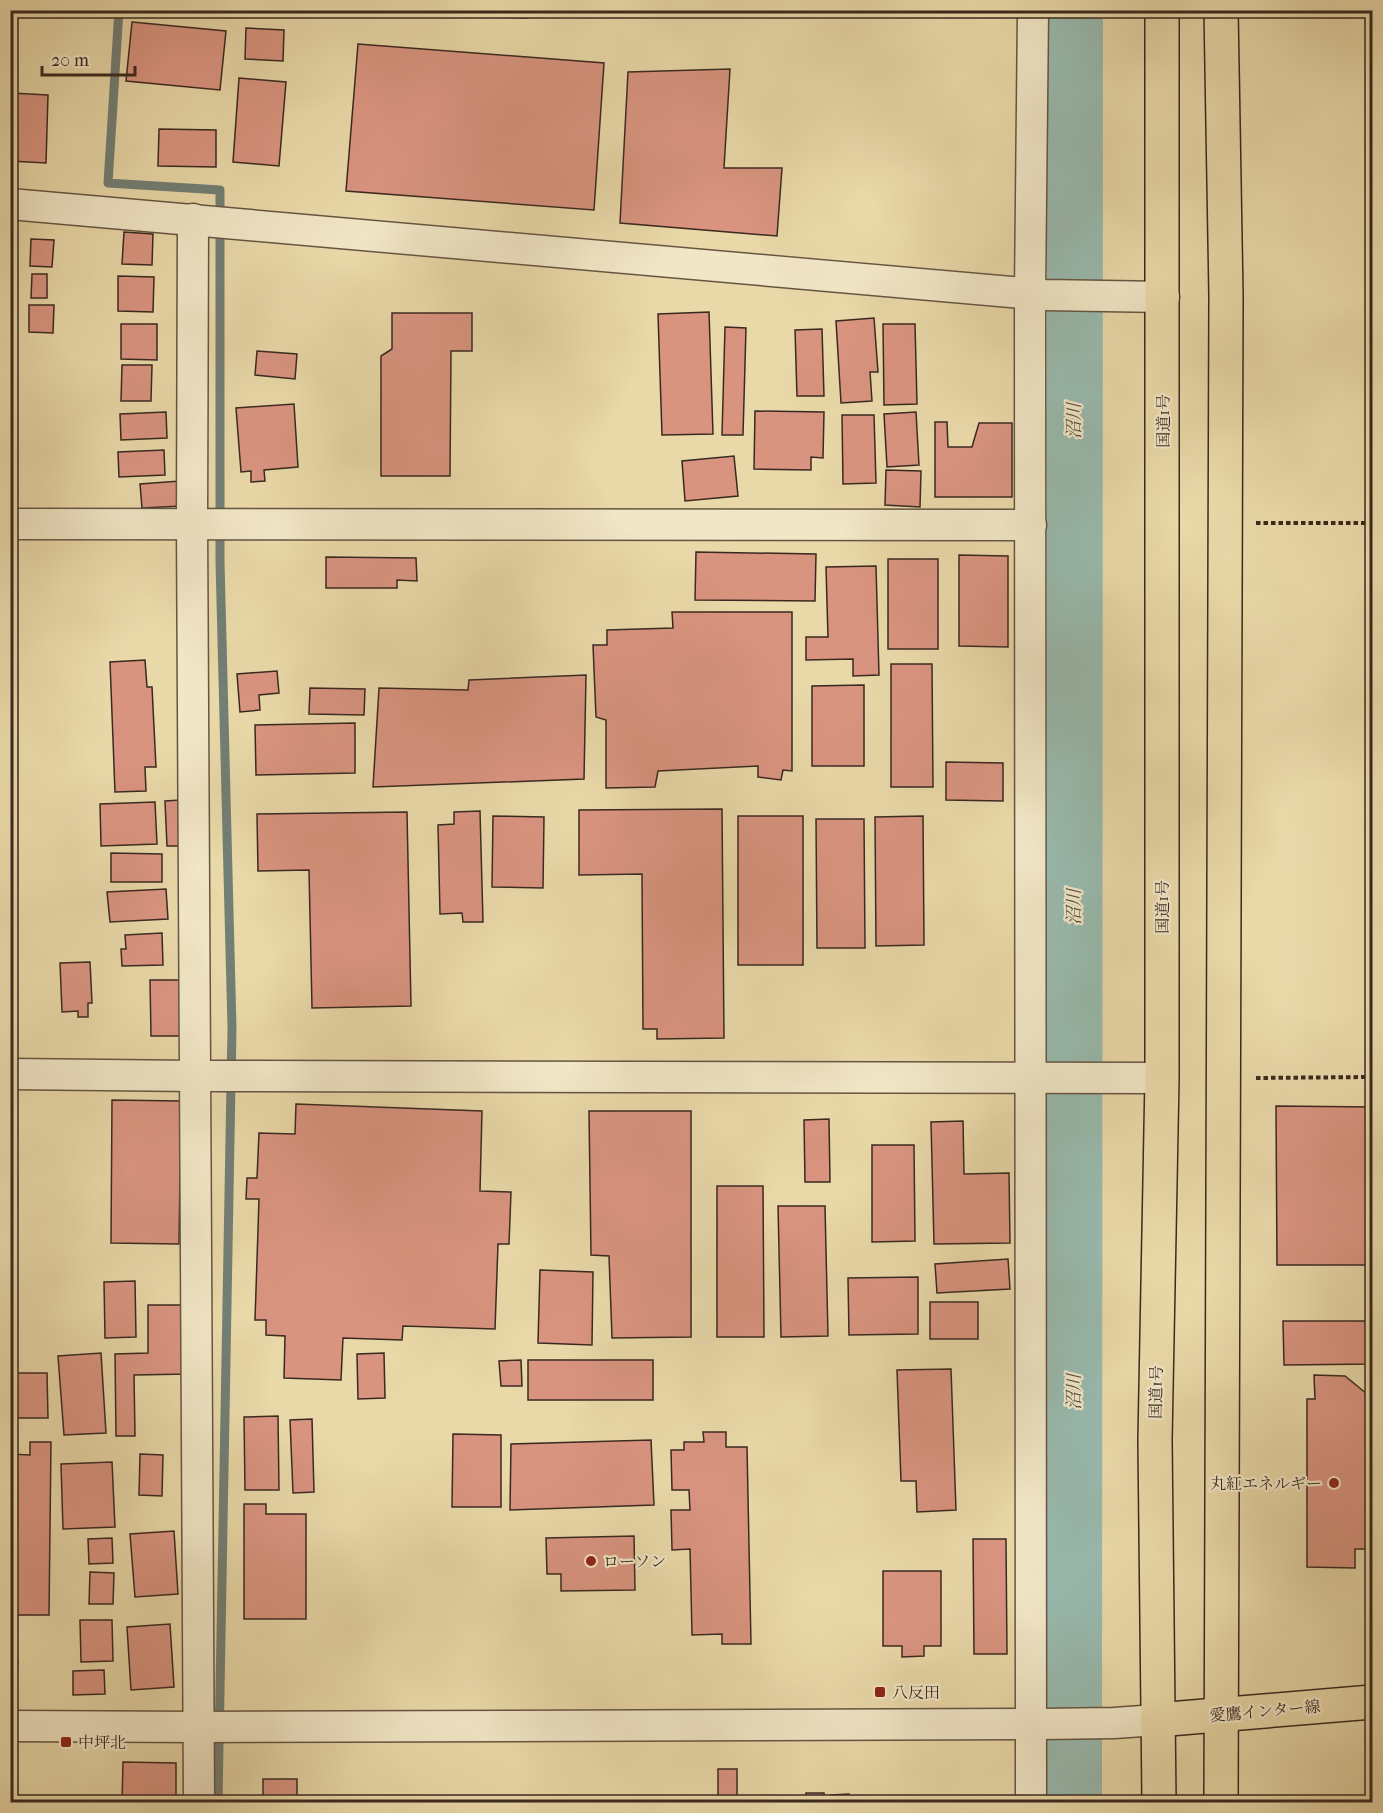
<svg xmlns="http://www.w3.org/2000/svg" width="1383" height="1813" font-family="'IM FELL French Canon','Noto Serif JP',serif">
<rect width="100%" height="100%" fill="#e9d8a8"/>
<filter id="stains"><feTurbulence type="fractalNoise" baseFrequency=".00333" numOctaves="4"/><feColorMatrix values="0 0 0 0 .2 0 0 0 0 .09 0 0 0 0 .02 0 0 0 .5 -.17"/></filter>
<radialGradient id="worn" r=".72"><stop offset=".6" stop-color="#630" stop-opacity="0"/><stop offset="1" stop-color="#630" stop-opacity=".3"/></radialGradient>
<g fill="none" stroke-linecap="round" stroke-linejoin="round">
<!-- stream -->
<path stroke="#727f75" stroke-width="9" d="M119 10 108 183 220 190V562L232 1028 218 1802"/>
<!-- river -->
<path stroke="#98b9ad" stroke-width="56" d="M1074 1802 1075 10"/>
</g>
<!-- building -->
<g fill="#d99480" stroke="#3a2920" stroke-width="1.5">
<path d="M489 10H528V18L489 17Z"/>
<path d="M132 22 226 31 220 90 126 81Z"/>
<path d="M246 28 284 30 283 61 245 59Z"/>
<path d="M358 44 604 63 594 210 346 191Z"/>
<path d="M730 69 724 168H782L777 236 620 223 628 72Z"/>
<path d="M239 78 286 82 279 166 233 162Z"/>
<path d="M10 93 48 95 46 163 10 161Z"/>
<path d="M159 129 216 130V167L158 166Z"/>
<path d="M124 232 153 234 152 265 122 264Z"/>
<path d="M31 239 54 240 52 267 30 266Z"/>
<path d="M32 274H47V298H31Z"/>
<path d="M118 276 154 277 153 312 118 311Z"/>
<path d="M10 304H13L14 374H10Z"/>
<path d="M29 305H54L53 333 29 332Z"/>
<path d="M709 312 713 434 662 435 658 314Z"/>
<path d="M392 313H472V351H451L450 476H381V356L392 349Z"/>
<path d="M874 318 878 372H870L872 401 841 403 836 321Z"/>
<path d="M121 324H157V360L121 359Z"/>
<path d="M883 324H915L917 404 884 405Z"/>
<path d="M725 327 746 328 743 435H722Z"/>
<path d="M822 329 824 396H797L795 330Z"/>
<path d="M257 351 297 354 295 379 255 375Z"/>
<path d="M122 365H152L151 401H121Z"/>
<path d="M10 386H12L13 431H10Z"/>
<path d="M294 404 298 467 264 470 265 481 251 482V471L241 472 236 408Z"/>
<path d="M755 411 824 412 823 458 811 457V470L754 469Z"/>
<path d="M166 412 167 438 121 440 120 414Z"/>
<path d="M916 412 919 465 887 467 884 414Z"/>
<path d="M842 415H874L876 483 843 484Z"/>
<path d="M935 422H947L948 447H972L979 423H1012V497H935Z"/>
<path d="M164 450 165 475 119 477 118 452Z"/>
<path d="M734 456 738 496 685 501 682 461Z"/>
<path d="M886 470 921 471 920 507 885 505Z"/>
<path d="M180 481 182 506 142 508 140 484Z"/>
<path d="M696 552 816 554 815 601 695 600Z"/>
<path d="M959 555 1008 556V647L959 646Z"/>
<path d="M326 557 416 558 417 581 397 580V588H326Z"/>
<rect x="888" y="559" width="50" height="90"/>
<path d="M876 566 879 675 853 676V659L806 660V637H828L826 567Z"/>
<path d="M672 612H792V771L783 770 781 780 758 777V766L658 771 655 787 606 788V720L596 717 593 645H607V630L673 628Z"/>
<path d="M145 660 147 687H152L156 767H145L146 791 115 792 110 662Z"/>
<path d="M891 664H932L933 787H891Z"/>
<path d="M277 671 279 693 259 695 260 710 240 712 237 674Z"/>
<path d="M586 675 584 779 373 787 379 688 468 690 469 680Z"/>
<path d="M864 685V766H812V686Z"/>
<path d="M310 688 365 689 364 715 309 714Z"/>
<path d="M10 693 13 781H10Z"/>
<path d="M355 723V773L256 775 255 725Z"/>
<path d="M946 762 1003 763V801L946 800Z"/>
<path d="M180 800 183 846H167L165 801Z"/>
<path d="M155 802 157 844 101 846 100 804Z"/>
<path d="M722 809 724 1038 657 1039V1029H643L642 874 579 875V810Z"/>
<path d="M480 811 483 922H463L462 913 440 914 438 825 454 824V812Z"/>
<path d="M407 812 411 1006 312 1008 309 870 258 871 257 814Z"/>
<path d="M493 816 544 817 543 888 492 887Z"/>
<rect x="738" y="816" width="65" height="149"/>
<path d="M923 816 924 945 876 946 875 817Z"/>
<path d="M816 819H864L865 948H817Z"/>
<path d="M111 853 162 854V882H111Z"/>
<path d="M166 889 168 919 110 922 107 892Z"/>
<path d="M162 933 163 965 122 966 121 949H126L125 935Z"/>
<path d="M90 962 92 1003H88V1017H78V1011L62 1012 60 963Z"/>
<path d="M150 980H181V1036H151Z"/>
<path d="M112 1100 181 1101 179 1244 111 1243Z"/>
<path d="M296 1104 482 1111 480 1191 511 1192 509 1244H498L495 1329 403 1326 402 1340 343 1338 341 1380 284 1378 285 1336 266 1335V1320H255L259 1199H246L247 1178H257L259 1133 295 1134Z"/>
<path d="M1276 1106 1372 1107V1265H1277Z"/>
<path d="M589 1111H691V1337L612 1338 609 1256 591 1255Z"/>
<path d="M10 1115H11L12 1204H10Z"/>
<path d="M829 1119 830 1182H805L804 1120Z"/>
<path d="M963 1121 964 1174 1009 1173 1010 1243 934 1244 931 1122Z"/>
<path d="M872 1145H914L915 1241 872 1242Z"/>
<path d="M717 1186H763L764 1337H717Z"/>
<path d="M778 1206H825L828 1336 781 1337Z"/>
<path d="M1008 1259 1010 1289 937 1293 935 1264Z"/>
<path d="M540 1270 593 1272 592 1345 538 1343Z"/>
<path d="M918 1277V1334L849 1335 848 1278Z"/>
<path d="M135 1281 136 1337 105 1338 104 1282Z"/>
<rect x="930" y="1302" width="48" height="37"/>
<path d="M148 1305H189L190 1374 134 1375 135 1436H116L115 1354 148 1353Z"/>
<path d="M1283 1321H1372V1364L1284 1365Z"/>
<path d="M101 1353 106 1433 64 1435 58 1356Z"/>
<path d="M384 1353 385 1398 358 1399 357 1354Z"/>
<path d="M521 1360 522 1386H501L499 1361Z"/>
<rect x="528" y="1360" width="125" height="40"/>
<path d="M951 1369 956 1510 917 1512 916 1481H901L897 1370Z"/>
<path d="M15 1373H47L48 1418H15Z"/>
<path d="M1314 1375 1345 1376 1367 1394 1366 1549H1355V1568L1307 1567V1399H1315Z"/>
<path d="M278 1416 279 1490H245L244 1417Z"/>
<path d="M312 1419 314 1492 293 1493 290 1420Z"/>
<path d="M703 1432H726V1447H747L751 1644H722V1634L692 1635 690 1549 672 1550 671 1510H690L689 1490H672L671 1450H684V1442H704Z"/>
<path d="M453 1434 501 1435V1507H452Z"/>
<path d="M651 1440 654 1505 510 1510 511 1444Z"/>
<path d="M30 1442H51L49 1615H10V1454L30 1455Z"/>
<path d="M140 1454 163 1455 162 1496 139 1495Z"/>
<path d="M112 1462 115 1527 63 1529 61 1464Z"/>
<path d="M244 1504H266V1514H306V1619H244Z"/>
<path d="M174 1531 178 1594 135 1597 130 1534Z"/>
<path d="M634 1536 635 1590 561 1591V1574H547L546 1538Z"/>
<path d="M112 1538 113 1563 89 1564 88 1539Z"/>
<path d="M973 1539H1006L1007 1654H974Z"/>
<path d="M883 1571H941V1646H924V1656L902 1657V1646H883Z"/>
<path d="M90 1572 114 1573 113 1604H89Z"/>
<path d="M80 1620H112L113 1661 81 1662Z"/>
<path d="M170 1624 174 1687 131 1690 127 1627Z"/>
<path d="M18 1661 14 1691H10V1662Z"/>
<path d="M104 1670 105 1694 73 1695V1671Z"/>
<path d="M123 1762 176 1763V1802H122Z"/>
<rect x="718" y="1769" width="19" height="33"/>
<rect x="263" y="1779" width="34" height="23"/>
<path d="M806 1793H824L825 1802H806Z"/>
<path d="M849 1794V1802H831V1795Z"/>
<rect x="884" y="1796" width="51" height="6"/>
</g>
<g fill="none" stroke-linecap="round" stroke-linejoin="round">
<!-- minor casing -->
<g stroke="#665542" stroke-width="33">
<g id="minor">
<path d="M10 204 1045 295 1164 297"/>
<path d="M193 219 192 523 199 1802"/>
<path d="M10 524 1031 525"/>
<path d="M10 1074 196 1076 1162 1078"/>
<path d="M10 1726 200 1727 1041 1724 1114 1723 1157 1720"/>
<path d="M1031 1802 1030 293 1033 10"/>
</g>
</g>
<!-- major casing -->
<g stroke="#3a2920" stroke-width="36">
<path id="major" d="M1157 1720 1372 1702"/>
</g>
<!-- highway casing -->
<g stroke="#3a2920" stroke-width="36">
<g id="highway">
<path d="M1159 1802 1155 1440 1162 1078V10"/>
<path d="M1221 1802 1226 296 1221 10"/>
</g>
</g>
<!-- path -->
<g stroke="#3a2920" stroke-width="4" stroke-dasharray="4.5 3" stroke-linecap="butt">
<path d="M1256 523H1372"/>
<path d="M1256 1078 1372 1077"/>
</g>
<!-- minor -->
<use href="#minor" stroke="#f1e6c6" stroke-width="30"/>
<!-- major -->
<use href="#major" stroke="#e9d8a8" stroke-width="33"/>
<!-- highway -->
<use href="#highway" stroke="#e9d8a8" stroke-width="33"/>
</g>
<!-- markers -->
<g fill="#8f2418" stroke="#f1e6c6" stroke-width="2">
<circle cx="1334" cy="1483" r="6"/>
<circle cx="591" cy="1561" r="6"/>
<rect x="874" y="1686" width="12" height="12" rx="3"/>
<rect x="60" y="1736" width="12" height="12" rx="3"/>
</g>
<g text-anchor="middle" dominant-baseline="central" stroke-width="4.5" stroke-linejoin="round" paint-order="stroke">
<!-- street labels -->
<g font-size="16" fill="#3a2920" stroke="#f1e6c6">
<text transform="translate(1163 421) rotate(-90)">国道1号</text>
<text transform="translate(1162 907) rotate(-90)">国道1号</text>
<text transform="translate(1156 1392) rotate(-89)">国道1号</text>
<text transform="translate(1265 1711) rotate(-5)">愛鷹インター線</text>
</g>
<!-- poi labels -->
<g font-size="16" fill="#3a2920" stroke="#f1e6c6" text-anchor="start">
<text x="1322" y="1483" text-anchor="end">丸紅エネルギー</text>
<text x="603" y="1561">ローソン</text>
<text x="892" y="1692">八反田</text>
<text x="78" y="1742">中坪北</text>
</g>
<!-- water labels -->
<g font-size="18" font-style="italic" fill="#524d43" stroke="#f1e6c6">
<text transform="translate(1074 421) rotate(-90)">沼川</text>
<text transform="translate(1074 907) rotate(-90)">沼川</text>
<text transform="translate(1074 1392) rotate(-90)">沼川</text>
</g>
</g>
<!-- margin -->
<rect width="1383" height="1813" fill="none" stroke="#e9d8a8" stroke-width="36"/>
<rect x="12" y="12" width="1359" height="1789" fill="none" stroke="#3a2920" stroke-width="3"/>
<rect x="18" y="18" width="1347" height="1777" fill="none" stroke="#3a2920" stroke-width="1.5"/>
<!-- scale -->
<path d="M42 66v9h93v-9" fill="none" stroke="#3a2920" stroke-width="3"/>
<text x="51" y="66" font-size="18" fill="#3a2920" stroke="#f1e6c6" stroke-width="4.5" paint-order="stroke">20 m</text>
<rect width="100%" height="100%" filter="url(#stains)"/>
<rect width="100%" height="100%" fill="url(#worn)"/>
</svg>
